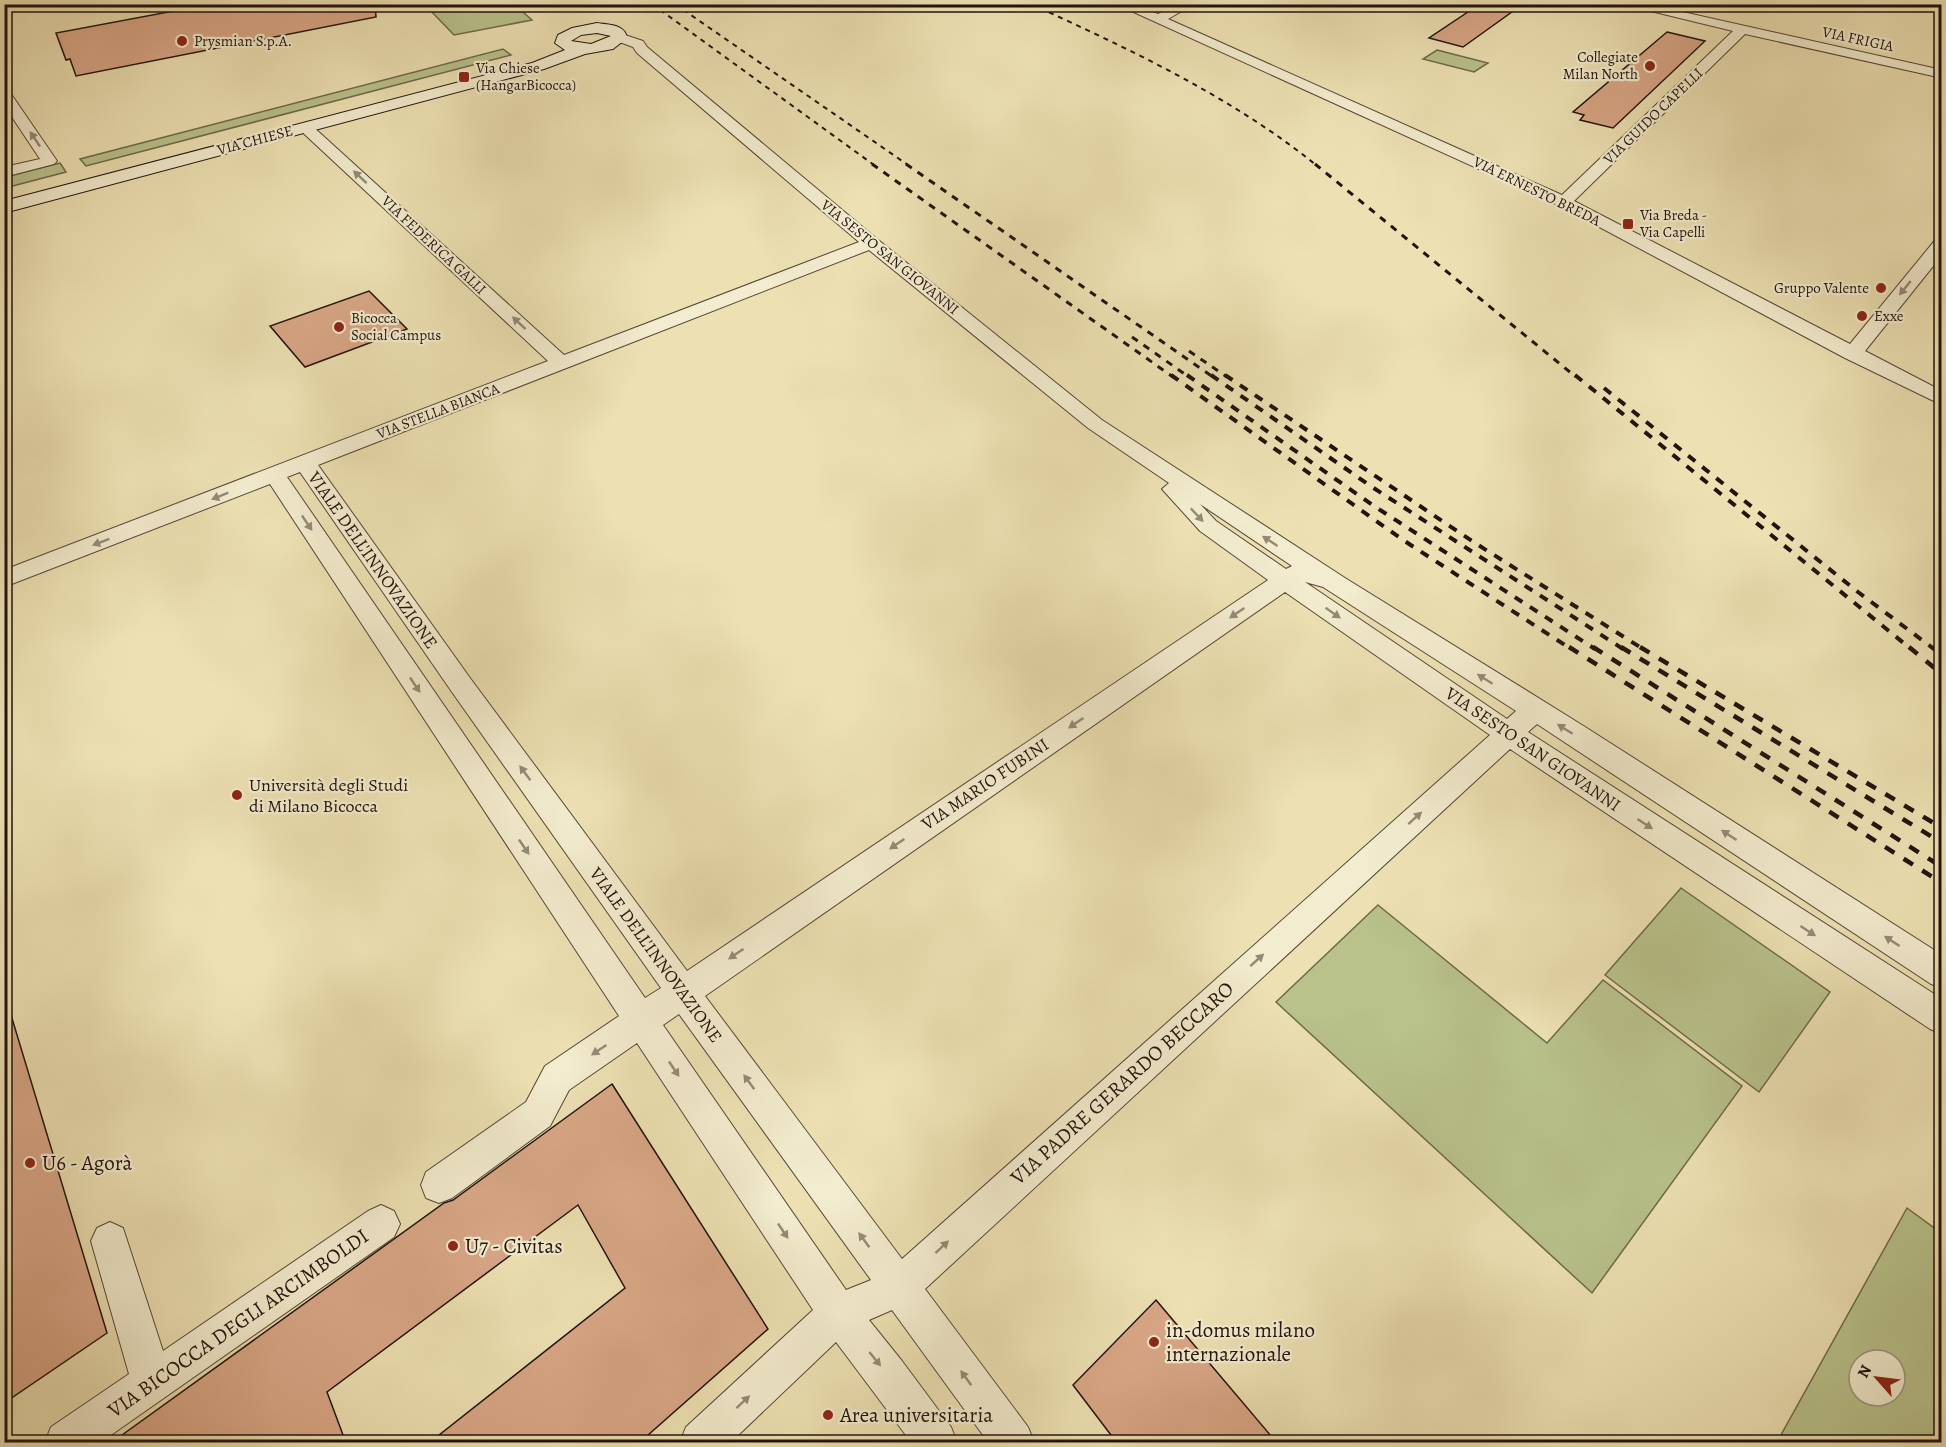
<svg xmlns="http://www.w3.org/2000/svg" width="1946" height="1447" font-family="Alegreya,serif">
<rect width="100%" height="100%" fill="#ede1b3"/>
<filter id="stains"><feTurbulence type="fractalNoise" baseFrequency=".00333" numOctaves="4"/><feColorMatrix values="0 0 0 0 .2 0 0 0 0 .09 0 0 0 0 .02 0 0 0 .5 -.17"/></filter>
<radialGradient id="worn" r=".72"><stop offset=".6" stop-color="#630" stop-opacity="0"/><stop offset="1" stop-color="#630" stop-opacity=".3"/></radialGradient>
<!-- green -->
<g fill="#b9c28b" stroke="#6e6a4c" stroke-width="1.5" fill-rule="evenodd">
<path d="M442 4 515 5 532 20 454 35 427 7Z"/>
<path d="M503 49 511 55 86 166 80 159Z"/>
<path d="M1437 50 1488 63 1474 72 1423 59Z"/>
<path d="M60 163 66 172 5 188V177Z"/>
<path d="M1681 888 1830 992 1759 1092 1605 975Z"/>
<path d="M1378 905 1547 1043 1603 980 1742 1086 1592 1293 1276 1002Z"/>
<path d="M1907 1208 1941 1233V1442H1777ZM1859 1360H1895V1396H1859Z"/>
</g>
<!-- building -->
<g fill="#d9a787" stroke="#22130d" stroke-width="1.5">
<path d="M211 4H375L376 17 76 76 70 59 66 60 56 33Z"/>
<path d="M1480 4H1523L1463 47 1429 38Z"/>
<path d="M1667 32 1705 41 1613 128 1580 120 1584 115 1573 112Z"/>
<path d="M369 291 407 329 305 367 270 326Z"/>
<path d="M11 1015 107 1333 4 1403V1016Z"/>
<path d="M612 1084 768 1329 639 1443H429L625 1288 578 1205 327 1392 346 1443H111L444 1203 453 1200Z"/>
<path d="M1156 1300 1277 1443H1117L1073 1385Z"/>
</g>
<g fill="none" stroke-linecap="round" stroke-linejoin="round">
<!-- street casing -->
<g stroke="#554636" stroke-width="2">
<g id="street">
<path d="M1116 4H1134L1158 14 1178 4H1194L1168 19 1562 195 1733 31 1622 4H1647L1942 70V78L1745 34 1574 201 1850 344 1936 239 1942 238V255L1865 351 1942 391V405L1845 358 1558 205Z"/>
<path d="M619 33 643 41 647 47 877 239 1102 420 1345 578 1582 725 1942 955V988L1931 984 1537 724 1528 732 1942 999V1034L1930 1029 1510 749 925 1289 1028 1427 1034 1442H988L892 1310 869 1320 902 1361 951 1427 957 1442H911L836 1342 731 1442H680L686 1427 813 1310 637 1043 569 1090 550 1126 452 1198 439 1203 426 1198 421 1185 426 1172 526 1102 545 1066 619 1016 270 484 4 587V570L548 361 300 130 298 127 300 124H310L564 355 859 242 637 53 633 47 614 40 613 37 614 34ZM869 250 1088 428 1169 483 1162 489 1200 531 1268 580 687 971 470 678 318 465ZM300 472 452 692 661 988 645 998 287 477ZM1200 504 1292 566 1286 569 1216 521ZM1305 582 1323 587 1516 711 1507 719ZM1285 592 1490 735 902 1259 705 996ZM679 1014 871 1280 846 1290 663 1025Z"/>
<path d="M4 90 9 91 57 161 54 164 4 177V167L40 159 4 105Z"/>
<path d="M381 1205 394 1211 400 1224 394 1237 101 1442H45L51 1427 129 1374 91 1241 97 1228 110 1222 123 1228 163 1351 368 1211Z"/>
</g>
</g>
<!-- secondary casing -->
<g stroke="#22130d" stroke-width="2">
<path id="secondary" d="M597 23C609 25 625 24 627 38L613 49 585 54 544 69 4 213V201L532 63 565 50 555 43 558 35 572 28ZM597 33 611 36 591 44 571 41 581 35Z"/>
</g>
<!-- street -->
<use href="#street" fill="#f3ecce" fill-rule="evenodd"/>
<!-- secondary -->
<use href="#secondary" fill="#f3ecce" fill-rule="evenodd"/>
<!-- rail-far3 -->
<g stroke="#22130d" stroke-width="2" stroke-dasharray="5 5" stroke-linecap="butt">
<path d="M652 4 874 165"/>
<path d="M675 4 908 165"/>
<path d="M1031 4C1129 49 1232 97 1316 165"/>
</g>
<!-- rail-far2 -->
<g stroke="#22130d" stroke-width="3" stroke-dasharray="7 7" stroke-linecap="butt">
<path d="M872 164 1173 377"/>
<path d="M906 164 1213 377"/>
<path d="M1315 164 1576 377"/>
<path d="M1132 337 1189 377"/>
<path d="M1189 351 1227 377"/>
</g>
<!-- rail-far1 -->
<g stroke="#22130d" stroke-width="4" stroke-dasharray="9 9" stroke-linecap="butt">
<path d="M1171 375 1403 540 1571 649"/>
<path d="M1187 375 1374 506 1595 649"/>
<path d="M1211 375 1372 487 1623 649"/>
<path d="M1225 375 1475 543 1643 649"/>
<path d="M1575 375 1911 649"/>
<path d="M1604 388 1858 592 1934 649"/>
</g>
<!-- rail -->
<g stroke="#22130d" stroke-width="4.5" stroke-dasharray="11 11" stroke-linecap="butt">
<path d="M1569 647 1942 883"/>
<path d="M1593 647 1942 867"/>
<path d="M1621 647 1942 843"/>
<path d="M1640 647 1942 828"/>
<path d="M1909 647 1942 674"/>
<path d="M1932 647 1942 655"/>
</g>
</g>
<!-- one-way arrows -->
<defs><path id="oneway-solid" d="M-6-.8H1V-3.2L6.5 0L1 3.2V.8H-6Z" transform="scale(1.5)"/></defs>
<g fill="#958a77">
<use href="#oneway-solid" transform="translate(35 139) rotate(-124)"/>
<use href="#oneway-solid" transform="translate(360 177) rotate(-137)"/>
<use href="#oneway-solid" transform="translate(1905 288) rotate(129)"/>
<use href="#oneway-solid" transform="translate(519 323) rotate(-137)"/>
<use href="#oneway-solid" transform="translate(220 496) rotate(158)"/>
<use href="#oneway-solid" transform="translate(1197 515) rotate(47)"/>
<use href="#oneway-solid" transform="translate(307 523) rotate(56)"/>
<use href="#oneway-solid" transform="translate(1270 541) rotate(-147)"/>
<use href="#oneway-solid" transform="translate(101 542) rotate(159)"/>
<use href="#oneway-solid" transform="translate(1237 613) rotate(146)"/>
<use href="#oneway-solid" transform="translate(1333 613) rotate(35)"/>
<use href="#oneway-solid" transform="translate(1485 679) rotate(-148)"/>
<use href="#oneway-solid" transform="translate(415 685) rotate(56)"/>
<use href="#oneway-solid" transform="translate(1076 723) rotate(146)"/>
<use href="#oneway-solid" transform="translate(1565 729) rotate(-148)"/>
<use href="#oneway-solid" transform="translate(525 773) rotate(-126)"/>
<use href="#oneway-solid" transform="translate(1415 818) rotate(-42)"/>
<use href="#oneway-solid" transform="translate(1645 824) rotate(33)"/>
<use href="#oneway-solid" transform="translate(1729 835) rotate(-147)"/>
<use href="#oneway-solid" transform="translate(897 844) rotate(146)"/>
<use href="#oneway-solid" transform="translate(524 847) rotate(56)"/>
<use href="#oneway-solid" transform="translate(1808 931) rotate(33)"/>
<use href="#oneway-solid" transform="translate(1892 941) rotate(-147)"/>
<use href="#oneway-solid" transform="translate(736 954) rotate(146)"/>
<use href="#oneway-solid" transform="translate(1257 960) rotate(-42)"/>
<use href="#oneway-solid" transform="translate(599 1050) rotate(146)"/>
<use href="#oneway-solid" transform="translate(674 1069) rotate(56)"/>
<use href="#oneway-solid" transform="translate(749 1082) rotate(-126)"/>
<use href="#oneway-solid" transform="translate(783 1231) rotate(56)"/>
<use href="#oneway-solid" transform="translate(864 1240) rotate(-126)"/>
<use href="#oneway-solid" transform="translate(942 1247) rotate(-43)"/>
<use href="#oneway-solid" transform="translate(875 1359) rotate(51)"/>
<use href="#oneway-solid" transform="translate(966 1378) rotate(-126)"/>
<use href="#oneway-solid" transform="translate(743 1402) rotate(-43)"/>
</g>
<!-- markers -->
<g fill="#8f2418" stroke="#f3ecce" stroke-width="2">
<circle cx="182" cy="41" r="6"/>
<circle cx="1650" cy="66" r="6"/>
<rect x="458" y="71" width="12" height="12" rx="3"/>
<rect x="1622" y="218" width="12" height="12" rx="3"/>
<circle cx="1881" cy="288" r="6"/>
<circle cx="1862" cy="316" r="6"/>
<circle cx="339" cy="327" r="6"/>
<circle cx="237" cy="795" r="6"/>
<circle cx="30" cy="1163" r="6"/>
<circle cx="453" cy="1246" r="6"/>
<circle cx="1154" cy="1342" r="6"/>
<circle cx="828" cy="1415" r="6"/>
</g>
<g text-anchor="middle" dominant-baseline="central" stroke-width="4.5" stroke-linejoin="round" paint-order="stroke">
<!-- far-street labels -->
<g font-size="15" fill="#22130d" stroke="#f3ecce">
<text transform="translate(1858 39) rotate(12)">VIA FRIGIA</text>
<text transform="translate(1653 116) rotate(-44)">VIA GUIDO CAPELLI</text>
<text transform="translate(255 140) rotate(-15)">VIA CHIESE</text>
<text transform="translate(1537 191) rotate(26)">VIA ERNESTO BREDA</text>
<text transform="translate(434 245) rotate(43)">VIA FEDERICA GALLI</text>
<text transform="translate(890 257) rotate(39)">VIA SESTO SAN GIOVANNI</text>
<text transform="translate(438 411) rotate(-21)">VIA STELLA BIANCA</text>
</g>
<!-- far-poi labels -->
<g font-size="15" fill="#22130d" stroke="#f3ecce" text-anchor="start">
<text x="194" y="41">Prysmian S.p.A.</text>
<text x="1638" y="57" text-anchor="end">Collegiate<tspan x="1638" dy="17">Milan North</tspan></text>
<text x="476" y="68">Via Chiese<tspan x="476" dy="17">(HangarBicocca)</tspan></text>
<text x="1640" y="215">Via Breda -<tspan x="1640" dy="17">Via Capelli</tspan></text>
<text x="1869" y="288" text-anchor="end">Gruppo Valente</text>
<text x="1874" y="316">Exxe</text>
<text x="351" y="318">Bicocca<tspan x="351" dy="17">Social Campus</tspan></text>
</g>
<!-- street labels -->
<g font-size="18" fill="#22130d" stroke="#f3ecce">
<text transform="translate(373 560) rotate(55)">VIALE DELL'INNOVAZIONE</text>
<text transform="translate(1533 749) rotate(34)">VIA SESTO SAN GIOVANNI</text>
<text transform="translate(985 784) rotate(-34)">VIA MARIO FUBINI</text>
<text transform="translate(656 955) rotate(54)">VIALE DELL'INNOVAZIONE</text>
</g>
<!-- poi labels -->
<g font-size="18" fill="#22130d" stroke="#f3ecce" text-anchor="start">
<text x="249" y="785">Università degli Studi<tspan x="249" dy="21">di Milano Bicocca</tspan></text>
</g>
<!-- near-street labels -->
<g font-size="21" fill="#22130d" stroke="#f3ecce">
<text transform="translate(1122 1083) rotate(-42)">VIA PADRE GERARDO BECCARO</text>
<text transform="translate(238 1323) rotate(-35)">VIA BICOCCA DEGLI ARCIMBOLDI</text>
</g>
<!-- near-poi labels -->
<g font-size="21" fill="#22130d" stroke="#f3ecce" text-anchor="start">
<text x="42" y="1163">U6 - Agorà</text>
<text x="465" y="1246">U7 - Civitas</text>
<text x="1166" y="1330">in-domus milano<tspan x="1166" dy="24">internazionale</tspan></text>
<text x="840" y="1415">Area universitaria</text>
</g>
</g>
<!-- margin -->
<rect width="1946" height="1447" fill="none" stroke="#ede1b3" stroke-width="24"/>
<rect x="6" y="6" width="1934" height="1435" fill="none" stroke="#22130d" stroke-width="3"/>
<rect x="12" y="12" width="1922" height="1423" fill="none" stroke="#22130d" stroke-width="1.5"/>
<!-- north arrow -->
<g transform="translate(1877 1378) rotate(298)"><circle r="28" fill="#f3ecce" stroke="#9f9581" stroke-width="1.5"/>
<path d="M0-4.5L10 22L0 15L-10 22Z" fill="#8f2418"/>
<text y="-9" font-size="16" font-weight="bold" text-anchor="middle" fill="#22130d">N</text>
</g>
<rect width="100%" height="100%" filter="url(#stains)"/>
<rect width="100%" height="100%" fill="url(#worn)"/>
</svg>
